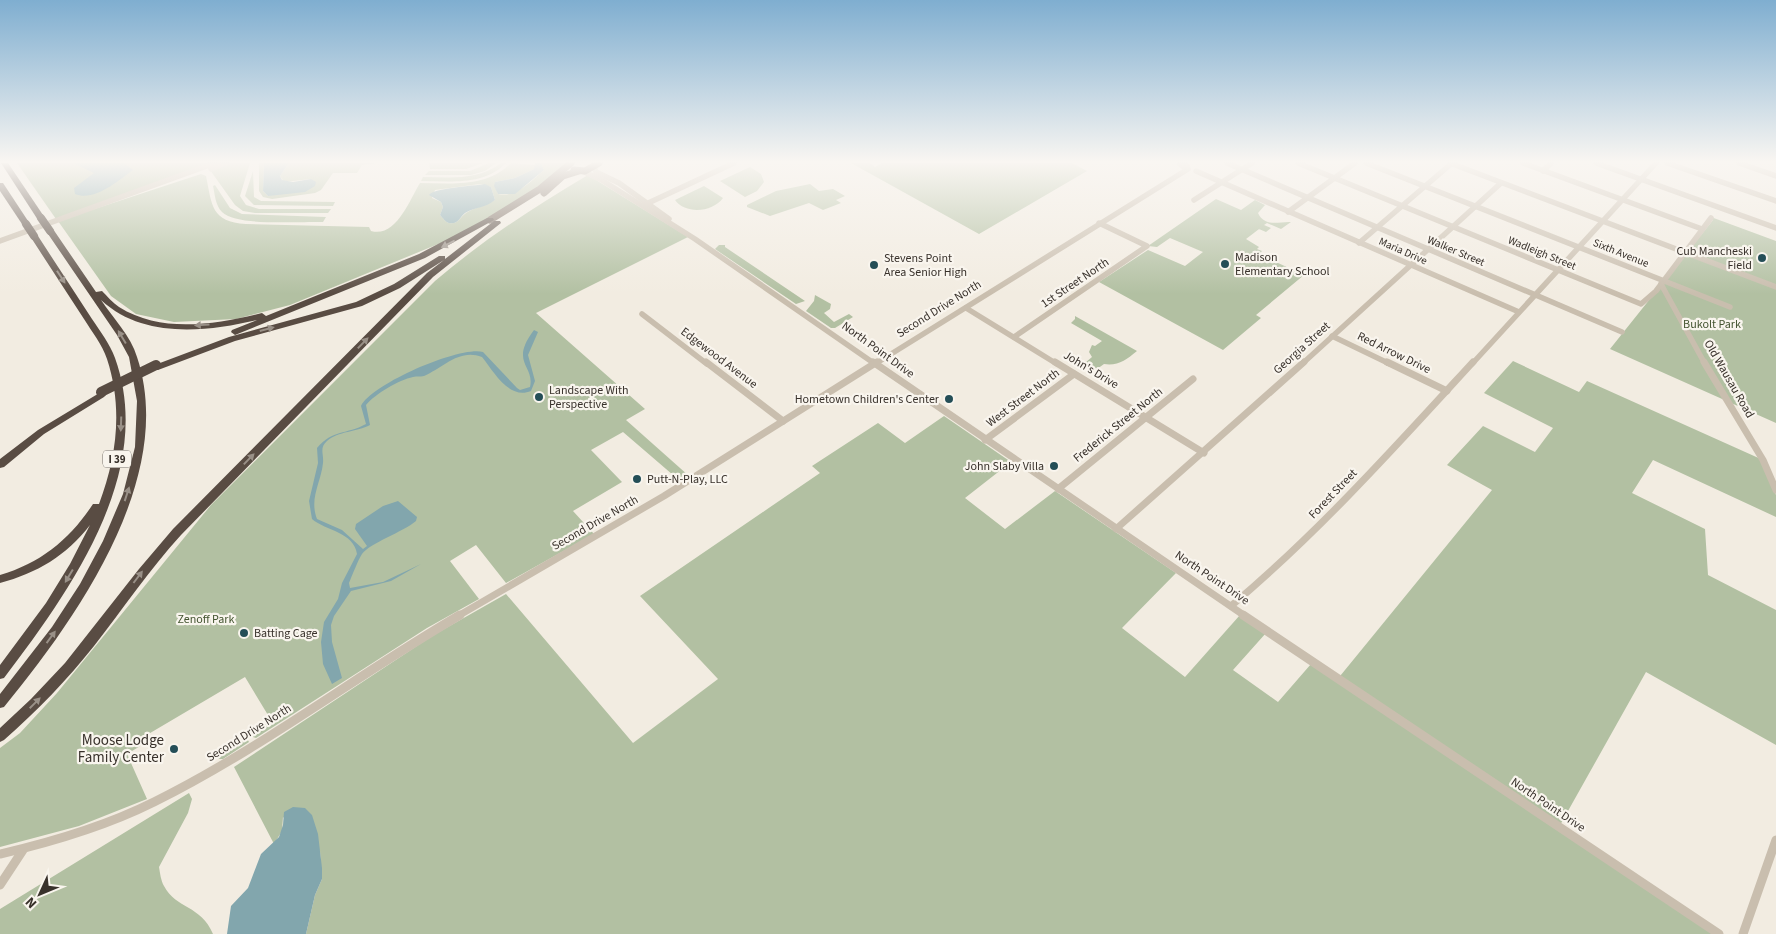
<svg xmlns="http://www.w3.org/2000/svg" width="1776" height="934" font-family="'Source Sans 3',sans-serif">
<rect width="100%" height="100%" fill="#f2ece1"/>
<!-- green -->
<g fill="#b2c0a2" fill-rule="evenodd">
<path d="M17 163H215L56 219Z"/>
<path d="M228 163H250L240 196 246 205 259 209H331L328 213H255L243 211 235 205 210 170Z"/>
<path d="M259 163H264L263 191 268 196 311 179 284 182 280 176 289 163H378L362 165 357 173H333L321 190 315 193 272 199 263 197 259 191Z"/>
<path d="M429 163H483L466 169H430Z"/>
<path d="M489 163H496L485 171 471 175H425L429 171H470Z"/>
<path d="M501 163H506C483 186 451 181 421 181L423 177C452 177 477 181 501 163Z"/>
<path d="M511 163 535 165 534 169 515 178 495 182 498 194C516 198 531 181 544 170L541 163H568L546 182 479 224 448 240 290 305 236 319 174 322 136 314 111 296 58 221 201 174 206 176C212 205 211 222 246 224L369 227 371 231C396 238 409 201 420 183 453 183 486 188 511 163ZM480 184 491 187 495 200C486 206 475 207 466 213 460 217 458 225 449 223 445 222 443 218 440 215L443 207 441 202 432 198 435 190Z"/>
<path d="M851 163H870L875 167 882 163H1072L1087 171 979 234Z"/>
<path d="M750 167 761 174 764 182 757 191 745 197 720 181Z"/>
<path d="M253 171 254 197 261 201 335 202 333 206 254 205 245 196Z"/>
<path d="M588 175 688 237 536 313 645 409 626 420 689 476 680 481 623 432 591 450 622 482 573 511 594 534 506 583 476 545 450 561 479 599 427 628 256 738 253 737 252 733 271 720 245 677 140 739 142 745 127 754 147 799 79 826 0 847V748L20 733 57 693 211 505 435 281C483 240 534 207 588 175Z"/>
<path d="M810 184 819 191 833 189 845 196 836 200 841 203 823 210 809 203 770 216 747 207V205L776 191Z"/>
<path d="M215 185 230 208 242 214 326 217 323 222C300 221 237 227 222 212 215 205 215 194 213 186Z"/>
<path d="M704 186 723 198C713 212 686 215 675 200Z"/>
<path d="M1216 199 1241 210 1255 200 1265 205 1258 213C1265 228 1280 221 1291 222L1281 229 1267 223 1264 225 1271 228 1266 232 1259 229 1263 226 1246 239 1259 247 1257 249 1262 251 1259 254 1304 275 1256 315 1261 318 1223 350 1099 282 1148 250 1185 266 1203 252 1170 238 1157 247 1148 246Z"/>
<path d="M1711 217 1776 241V423L1610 349 1713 220Z"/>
<path d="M719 245H725V247L805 301 796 304 715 249Z"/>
<path d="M815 295 831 304 830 309 824 313 834 322 849 314 853 317 835 328H831L806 311 814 301Z"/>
<path d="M1075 316 1137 351C1126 360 1118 366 1104 364L1097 369 1085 363 1092 357 1089 352 1092 345 1095 346 1102 341 1071 323 1075 319Z"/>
<path d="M1513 361 1579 392 1587 381 1763 460 1776 495V517L1653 460 1632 493 1705 529 1708 575 1776 610V745L1646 672 1559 827 1719 934H306L315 895 322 879 320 851 283 817 282 831 274 844 234 767 432 636 506 594 633 743 718 679 640 596 820 473 812 466 878 423 905 443 944 416 1011 462 965 498 1005 529 1055 491 1176 573 1122 628 1185 677 1240 615 1266 633 1233 670 1278 702 1311 664 1336 681 1492 490 1447 465 1483 426 1535 452 1553 428 1484 393Z"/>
<path d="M240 733H244L249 742 223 759H218L222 750 240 741Z"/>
<path d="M189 793 192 799 188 813 159 867C160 873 161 881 164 886 176 909 201 905 213 934H0V909Z"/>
</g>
<!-- water -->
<g fill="#82a6ad">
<path d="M73 163H124L133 170C118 181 94 202 75 194L74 188 94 173Z"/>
<path d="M264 163H289L280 176 282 180 293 182 311 179 316 182 315 186 305 192 268 196 263 191Z"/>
<path d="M535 163H541L544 170 515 194H498L494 186 495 182 515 178 534 169Z"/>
<path d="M485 184 491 187 495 200C486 208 475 207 465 213 460 217 458 225 449 223 445 222 443 218 440 215L443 207 441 202 429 195C434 188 473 186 485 184Z"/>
<path d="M534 330 538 332 528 355 535 381 531 391C509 400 494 372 482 357 459 348 443 368 424 376 420 377 417 376 413 377 399 380 375 394 366 405L370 425C357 432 338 431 327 441 319 448 324 454 323 463 321 483 309 498 317 519L342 530 363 549 367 546 355 529 356 524 383 506 398 501 417 517 416 521C403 532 370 543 362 554 358 560 352 576 349 583L350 588 383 582 421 564 391 581 351 591 334 616 331 625 332 642 342 678 332 684 323 664 321 642 324 622 338 599 342 583 357 554C354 532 326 531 312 519L309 501 318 463 317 448C333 429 346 435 366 424L361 406C372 384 459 346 483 352L517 388 520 390 530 387C535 365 509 363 534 330Z"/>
<path d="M293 807 305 808 312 815 318 834 322 868V879L315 895 306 934H227L231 906 248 888 261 854 279 837 283 825 284 812Z"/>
</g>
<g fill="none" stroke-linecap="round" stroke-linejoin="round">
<!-- minor-far2 -->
<g stroke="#c9beae" stroke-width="5.5">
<path d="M1227 163 1622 332"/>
<path d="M1298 163 1641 304 1656 291 1711 218"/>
<path d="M1366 163 1730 307"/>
<path d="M1450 163 1776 287"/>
<path d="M1523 163 1702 229"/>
<path d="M1596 163 1776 228"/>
<path d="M1667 163 1776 201"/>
<path d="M1739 163 1776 176"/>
<path d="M594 167 596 172 619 183 669 219"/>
<path d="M1184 167 1180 164 1187 166"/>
<path d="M211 169 226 163"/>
<path d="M582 171 600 179 695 239 875 364"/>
<path d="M1196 171 1519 312"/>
<path d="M1543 171 1551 163"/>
<path d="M1194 200 1252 163"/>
<path d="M644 205 734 163"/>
<path d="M1288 212 1355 163"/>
<path d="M0 241 215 163"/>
<path d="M1359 243 1452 163"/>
<path d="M1661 284 1705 364"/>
<path d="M966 308 1057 364"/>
<path d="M642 314 707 364"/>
<path d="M1332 336 1390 364"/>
<path d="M1014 337 1147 246 1099 223"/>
<path d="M875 364 1188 169"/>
<path d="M1302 364 1501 183"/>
<path d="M1472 364 1656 163"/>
</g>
<!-- minor-far1 -->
<g stroke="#c9beae" stroke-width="7">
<path d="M706 362 783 421"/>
<path d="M873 362 1245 616"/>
<path d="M1055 362 1204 453"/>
<path d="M1387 362 1447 391"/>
<path d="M1704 362 1763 460 1776 490"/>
<path d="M985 440 1074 374"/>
<path d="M1058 489 1193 379"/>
<path d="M1116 529 1304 362"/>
<path d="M1231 606C1318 533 1396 446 1473 362"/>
<path d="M458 616 664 496 877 362"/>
</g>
<!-- minor -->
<g stroke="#c9beae" stroke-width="9">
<path d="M1243 615 1719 934"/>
<path d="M0 854C52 842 106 826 154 802 261 749 357 675 460 615"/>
<path d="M0 885 23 850"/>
<path d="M1743 934 1776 840"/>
</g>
<!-- major -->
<g stroke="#796a5e" stroke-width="7">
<path d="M574 170 585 171 599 163"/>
<path d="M544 193 563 176 579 171"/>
<path d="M490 220 540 189 571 163"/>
</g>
<!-- highway -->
<g fill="#594c43" fill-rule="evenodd">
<path d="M1 163H8L45 218 44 220H38Z"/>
<path d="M0 183H3L30 224 29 226H26L22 224 0 191Z"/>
<path d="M487 218H493L494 220 425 258 235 335 231 332 232 330 257 320C206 332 143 339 101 300 113 318 131 336 137 357 177 477 77 618 4 707L0 708V694L52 627 80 584 103 541 123 494 135 447 137 401 129 357 117 335 46 231 47 229H53L96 292 102 291C107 296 113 303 119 307 162 334 216 324 262 313L266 316 419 254Z"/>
<path d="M494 221H500L501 223 433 277 181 535C149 570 123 609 94 646 67 680 37 711 4 740L0 742V728L31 699 65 663 139 569 173 529 427 273 444 260 400 288 362 306 235 341 158 370H152L150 368 152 366 229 337 356 302 394 284 439 256H445V259Z"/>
<path d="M31 234H34L38 236C56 264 74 291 92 319 100 331 110 344 115 358 156 472 70 591 4 678L0 679V665L46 603 70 564 90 525C66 556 37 573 0 583V575C41 563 70 539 93 504H99C117 456 123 408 107 359 102 344 92 332 84 319 66 291 48 264 30 236Z"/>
<path d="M101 392 106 395 104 397 44 434 4 467 0 468V459L38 430Z"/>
</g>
<!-- highway-bridge-far1 -->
<g stroke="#594c43" stroke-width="8">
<path d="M41 218 50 231"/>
<path d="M26 224 34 236"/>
</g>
<!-- highway-bridge -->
<path stroke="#594c43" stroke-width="10" d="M101 392 156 365"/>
</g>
<!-- one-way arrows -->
<defs><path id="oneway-solid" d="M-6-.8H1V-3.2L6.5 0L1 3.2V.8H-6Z" transform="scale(1.25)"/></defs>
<g fill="#999087">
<use href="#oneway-solid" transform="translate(448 244) rotate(153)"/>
<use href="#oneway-solid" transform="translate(61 277) rotate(57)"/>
<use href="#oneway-solid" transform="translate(202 325) rotate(176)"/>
<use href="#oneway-solid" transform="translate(267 329) rotate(-15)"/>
<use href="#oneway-solid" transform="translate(122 337) rotate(-121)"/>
<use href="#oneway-solid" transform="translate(363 343) rotate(-46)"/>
<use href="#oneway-solid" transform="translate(121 424) rotate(92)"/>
<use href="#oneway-solid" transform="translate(249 459) rotate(-46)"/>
<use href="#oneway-solid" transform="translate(127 494) rotate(-72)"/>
<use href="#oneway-solid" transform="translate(69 576) rotate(121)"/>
<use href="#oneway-solid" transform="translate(138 577) rotate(-53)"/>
<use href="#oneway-solid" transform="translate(51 637) rotate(-54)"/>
<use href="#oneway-solid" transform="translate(35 703) rotate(-45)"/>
</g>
<!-- sky -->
<linearGradient id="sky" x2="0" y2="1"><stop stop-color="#7faed0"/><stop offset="0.55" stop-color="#f9f6f2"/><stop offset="1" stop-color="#f9f6f2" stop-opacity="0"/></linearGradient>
<rect width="1776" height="294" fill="url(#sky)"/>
<!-- markers -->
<g fill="#244e57" stroke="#f9f5ee" stroke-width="2">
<circle cx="1762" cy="258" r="5"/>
<circle cx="1225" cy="264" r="5"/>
<circle cx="874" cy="265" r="5"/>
<circle cx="539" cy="397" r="5"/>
<circle cx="949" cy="399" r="5"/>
<circle cx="1054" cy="466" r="5"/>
<circle cx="637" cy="479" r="5"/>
<circle cx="244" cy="633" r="5"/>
<circle cx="174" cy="749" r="5"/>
</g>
<g text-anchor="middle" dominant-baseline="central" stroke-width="4.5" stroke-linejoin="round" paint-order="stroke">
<!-- far-street labels -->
<g font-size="11" fill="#38312b" stroke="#f9f5ee">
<text transform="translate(1403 251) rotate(24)">Maria Drive</text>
<text transform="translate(1456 251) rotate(23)">Walker Street</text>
<text transform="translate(1542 253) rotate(22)">Wadleigh Street</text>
<text transform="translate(1621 253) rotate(22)">Sixth Avenue</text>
</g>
<!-- shield labels -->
<rect fill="#f9f5ee" stroke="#726c66" stroke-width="1" x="103" y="450.5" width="28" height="17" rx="4"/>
<g font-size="11" font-weight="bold" fill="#38312b">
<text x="117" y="459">I 39</text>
</g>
<!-- poi labels -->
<g font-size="12" fill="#38312b" stroke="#f9f5ee" text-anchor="start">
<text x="1752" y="251" text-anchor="end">Cub Mancheski<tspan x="1752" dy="14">Field</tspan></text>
<text x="1235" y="257">Madison<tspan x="1235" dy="14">Elementary School</tspan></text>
<text x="884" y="258">Stevens Point<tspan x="884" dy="14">Area Senior High</tspan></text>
<text x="549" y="390">Landscape With<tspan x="549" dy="14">Perspective</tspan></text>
<text x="939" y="399" text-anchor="end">Hometown Children's Center</text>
<text x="1044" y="466" text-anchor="end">John Slaby Villa</text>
<text x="647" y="479">Putt-N-Play, LLC</text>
<text x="254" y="633">Batting Cage</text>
</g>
<!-- street labels -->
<g font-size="12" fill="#38312b" stroke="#f9f5ee">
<text transform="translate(1075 283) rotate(-34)">1st Street North</text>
<text transform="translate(939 309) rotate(-32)">Second Drive North</text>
<text transform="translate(1302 348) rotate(-42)">Georgia Street</text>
<text transform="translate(878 350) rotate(36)">North Point Drive</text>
<text transform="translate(1394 353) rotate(26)">Red Arrow Drive</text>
<text transform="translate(719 358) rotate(37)">Edgewood Avenue</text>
<text transform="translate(1091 370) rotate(31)">John's Drive</text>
<text transform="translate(1729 379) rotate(60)">Old Wausau Road</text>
<text transform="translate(1023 398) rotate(-37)">West Street North</text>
<text transform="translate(1118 425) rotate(-39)">Frederick Street North</text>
<text transform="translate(1333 494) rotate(-46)">Forest Street</text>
<text transform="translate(595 523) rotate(-30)">Second Drive North</text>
<text transform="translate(1212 578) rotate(34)">North Point Drive</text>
<text transform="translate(249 733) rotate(-32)">Second Drive North</text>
<text transform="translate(1548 805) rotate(34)">North Point Drive</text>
</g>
<!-- park labels -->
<g font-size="12" fill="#445531" stroke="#f9f5ee">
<text x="1712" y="324">Bukolt Park</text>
<text x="206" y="619">Zenoff Park</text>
</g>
<!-- near-poi labels -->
<g font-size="15" fill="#38312b" stroke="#f9f5ee" text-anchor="end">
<text x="164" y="740">Moose Lodge<tspan x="164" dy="17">Family Center</tspan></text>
</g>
</g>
<!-- north arrow -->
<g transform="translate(40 894) rotate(226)" stroke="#f9f5ee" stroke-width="4" paint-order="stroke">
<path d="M0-4L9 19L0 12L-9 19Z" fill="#38312b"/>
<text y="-8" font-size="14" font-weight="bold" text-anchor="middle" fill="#38312b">N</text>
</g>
</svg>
